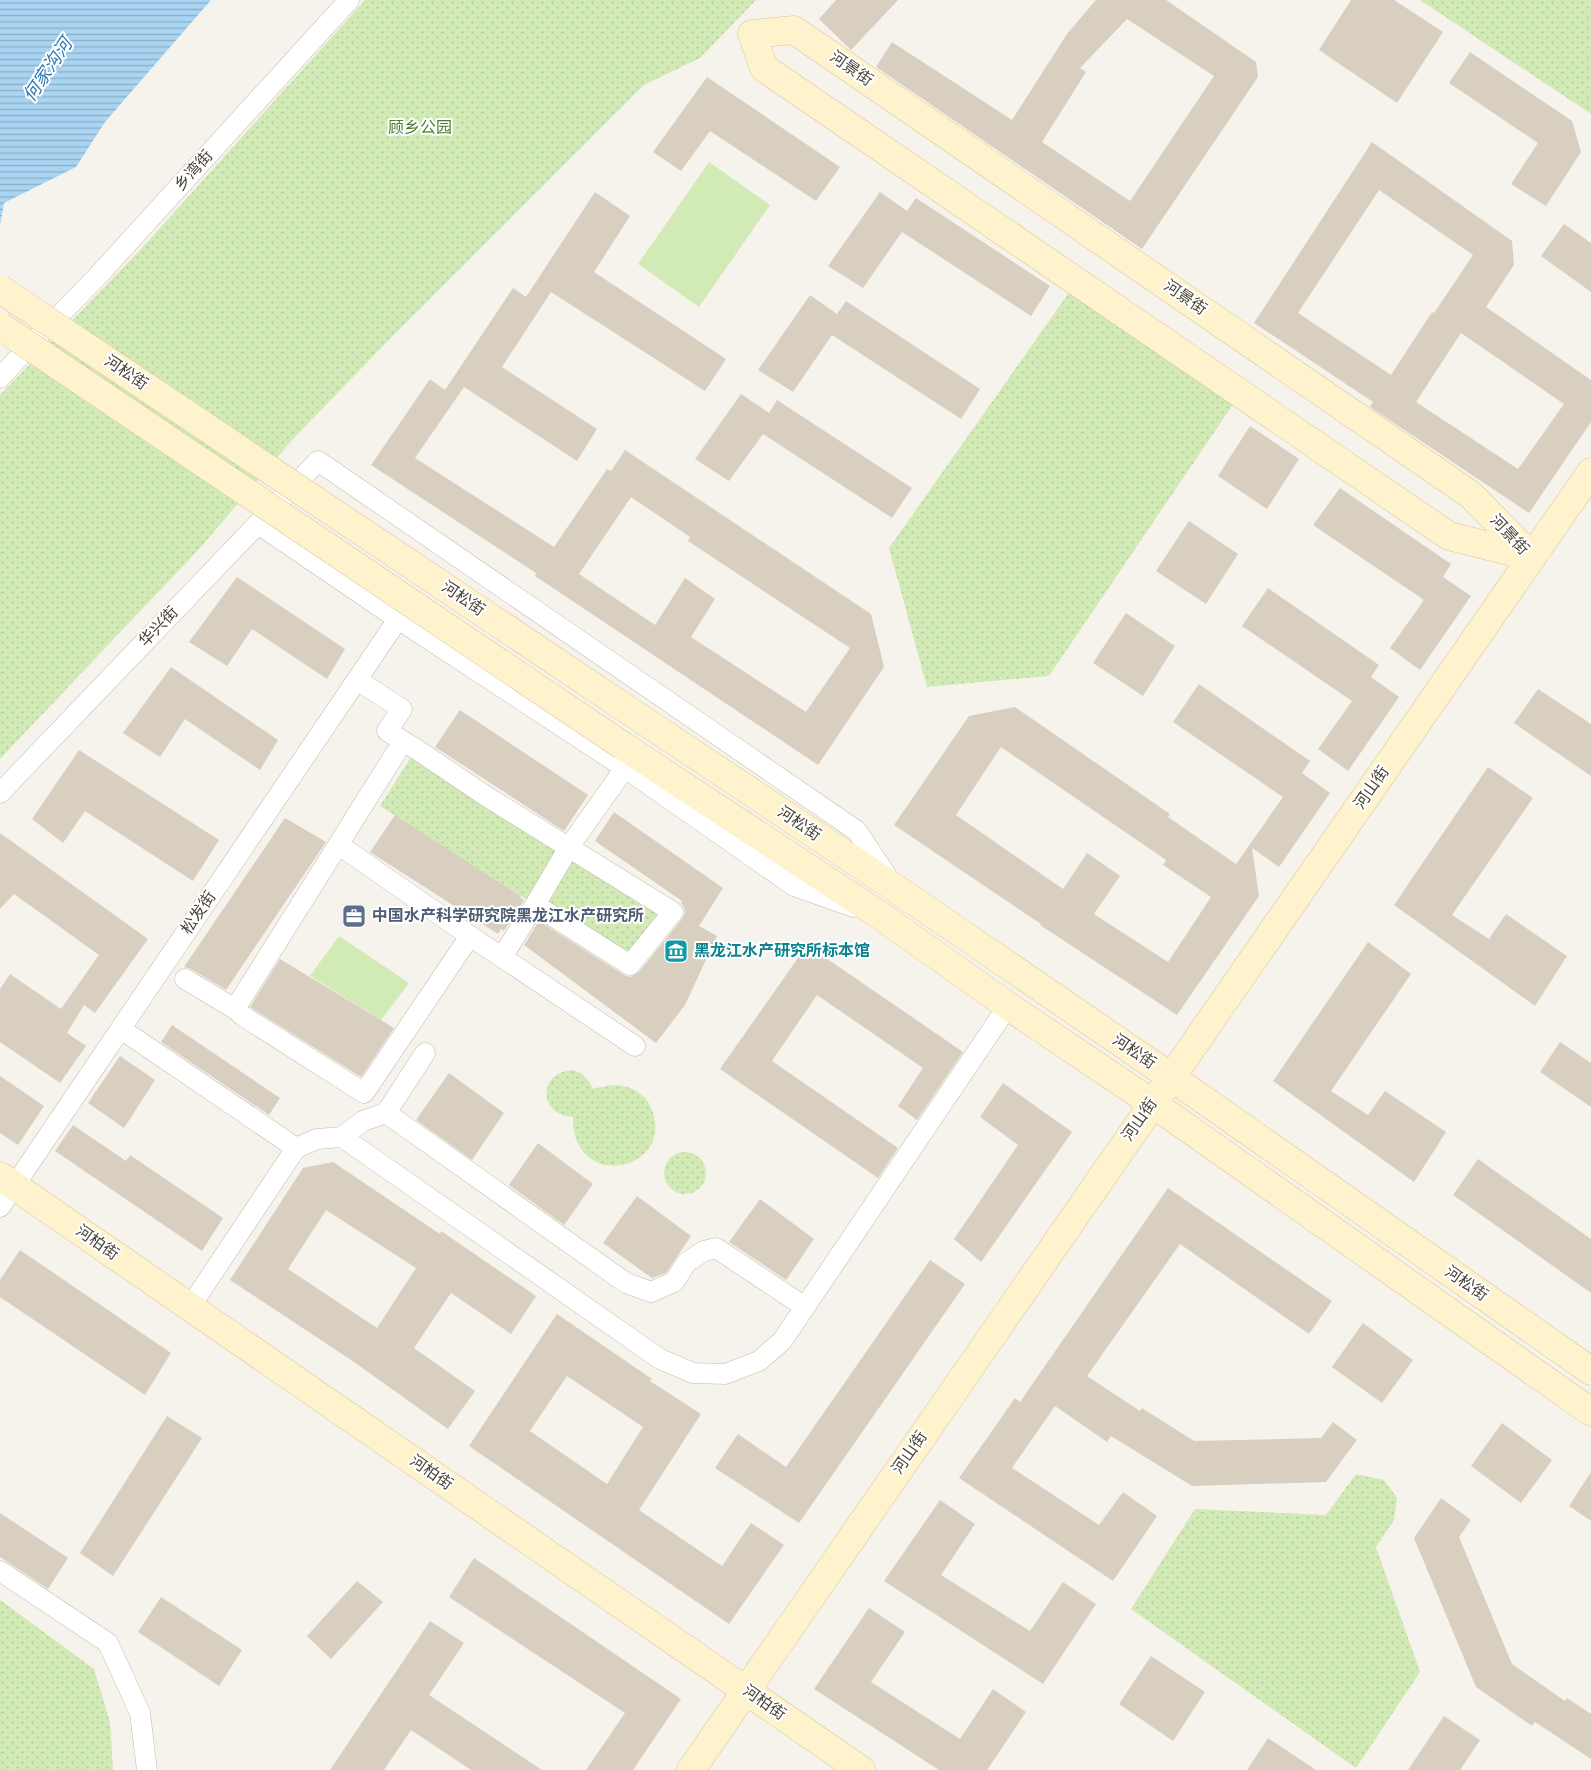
<svg xmlns="http://www.w3.org/2000/svg" width="1591" height="1770" font-family="'Sofia Sans Condensed','Noto Sans SC',sans-serif">
<defs>
<pattern id="park-dots" width="8" height="8" patternUnits="userSpaceOnUse" patternTransform="scale(1.25)"><rect width="8" height="8" fill="#d2eab5"/><path d="M2 2h.1M6 6h.1" fill="none" stroke="#b6ca9c" stroke-width="1.8" stroke-linecap="round"/></pattern>
<pattern id="water-rules" width="6" height="5" patternUnits="userSpaceOnUse" patternTransform="scale(1.25)"><rect width="6" height="5" fill="#a9d4f2"/><path d="M0 2.5h6" fill="none" stroke="#8caec5"/></pattern>
</defs>
<rect width="100%" height="100%" fill="#f6f3ec"/>
<!-- green -->
<g fill="#d2eab5">
<path d="M709 162 770 205 699 307 638 264Z"/>
<path d="M339 936 409 983 381 1020 310 976Z"/>
</g>
<!-- park -->
<g fill="url(#park-dots)">
<path d="M365 0H756L700 58 644 85 382 347 293 439 200 548 0 759V395L143 247Z"/>
<path d="M1420 0H1591V114Z"/>
<path d="M1073 287 1238 397 1049 676 927 687 889 548Z"/>
<path d="M416 749 673 912 630 965 380 806Z"/>
<path d="M571 1070C583 1072 588 1078 593 1089 611 1084 627 1082 643 1096 649 1101 652 1109 654 1116 667 1167 590 1187 575 1136 573 1130 573 1123 573 1117 539 1115 537 1074 571 1070Z"/>
<circle cx="685" cy="1173" r="21"/>
<path d="M1356 1474 1384 1480 1397 1498 1394 1520 1376 1547 1420 1672 1356 1768 1131 1609 1195 1509 1326 1515Z"/>
<path d="M0 1600 94 1669 110 1722 113 1770H0Z"/>
</g>
<!-- water -->
<path fill="url(#water-rules)" d="M0 0H211L105 122 76 167 4 203 0 225Z"/>
<!-- building -->
<g fill="#d8cfc1" fill-rule="evenodd">
<path d="M836 0H898L851 50 819 19Z"/>
<path d="M1096 0H1166L1256 62 1258 77 1142 249 876 67 892 42 1012 120 1067 34ZM1127 19 1214 76 1130 201 1042 142 1086 72 1080 68Z"/>
<path d="M1351 0H1394L1443 32 1397 103 1319 50Z"/>
<path d="M1470 52 1572 121 1581 152 1546 206 1511 184 1538 143 1449 83Z"/>
<path d="M707 77 840 167 816 201 710 131 681 171 653 152Z"/>
<path d="M1372 142 1512 241 1514 265 1486 307 1591 380V422L1529 513 1370 407 1373 402 1254 323ZM1379 190 1473 255 1434 313 1432 312 1391 375 1298 313ZM1461 333 1564 404 1518 469 1416 402Z"/>
<path d="M595 192 630 216 594 272 726 359 705 391 551 292 502 367 597 429 577 461 464 387 415 458 554 547 607 469 611 471 625 450 871 614 884 667 818 765 535 576 536 573 371 465 430 379 445 390 513 288 526 297ZM631 497 690 537 688 541 850 648 806 712 691 637 715 599 685 578 655 625 579 574Z"/>
<path d="M880 192 907 211 916 198 1050 286 1031 316 902 232 863 288 828 266Z"/>
<path d="M1564 224 1591 243V292L1541 256Z"/>
<path d="M810 295 837 314 846 301 980 389 961 419 832 335 793 392 758 370Z"/>
<path d="M741 394 769 413 777 400 912 488 892 518 763 434 729 481 695 459Z"/>
<path d="M1250 426 1299 459 1267 509 1218 476Z"/>
<path d="M1340 488 1451 564 1443 577 1471 596 1420 670 1390 648 1424 600 1313 525Z"/>
<path d="M1189 521 1238 554 1206 604 1156 571Z"/>
<path d="M237 577 345 649 327 679 252 629 227 666 189 642Z"/>
<path d="M1268 588 1379 665 1371 677 1399 697 1348 771 1318 749 1352 701 1242 626Z"/>
<path d="M1126 613 1175 646 1143 696 1093 663Z"/>
<path d="M171 667 278 740 260 770 185 719 160 757 123 733Z"/>
<path d="M1199 684 1310 761 1302 773 1330 793 1279 867 1252 848 1259 896 1177 1015 1040 925 1041 924 894 825 969 716 1015 707 1170 814 1168 817 1236 864 1283 797 1173 722ZM1001 747 1166 860 1163 865 1211 897 1168 962 1094 914 1120 876 1087 853 1063 889 956 815Z"/>
<path d="M1538 689 1591 724V776L1514 723Z"/>
<path d="M460 710 588 795 564 831 435 747Z"/>
<path d="M79 750 219 840 193 881 85 811 63 843 32 819Z"/>
<path d="M1488 767 1533 798 1452 915 1489 939 1506 914 1567 956 1535 1006 1394 905Z"/>
<path d="M614 812 723 888 699 926 717 936 685 1005 656 1043 524 945 539 921 624 975 630 977 639 972 682 919 685 913 684 907 681 903 682 901 595 841Z"/>
<path d="M395 815 521 896 520 898 524 900 504 931 501 929 498 934 370 852Z"/>
<path d="M285 818 326 842 226 990 191 969 184 967Z"/>
<path d="M0 833 148 939 95 1013 84 1005 67 1033 86 1046 60 1083 0 1042V989L10 974 61 1009 99 955 14 894 0 909Z"/>
<path d="M1368 942 1411 974 1331 1091 1368 1115 1385 1091 1446 1132 1414 1182 1273 1081Z"/>
<path d="M807 945 963 1052 917 1120 898 1106 923 1068 817 995 772 1061 898 1148 878 1178 720 1069Z"/>
<path d="M280 959 394 1028 361 1077 250 1007Z"/>
<path d="M172 1025 280 1098 269 1115 161 1042Z"/>
<path d="M1560 1042 1591 1063V1107L1540 1072Z"/>
<path d="M120 1056 155 1080 124 1128 88 1103Z"/>
<path d="M449 1073 504 1113 472 1160 416 1120Z"/>
<path d="M0 1076 44 1106 18 1145 0 1133Z"/>
<path d="M1003 1083 1072 1132 981 1262 954 1239 1018 1145 980 1117Z"/>
<path d="M73 1125 126 1161 130 1155 223 1218 202 1251 55 1151Z"/>
<path d="M538 1143 593 1184 564 1225 509 1185Z"/>
<path d="M1478 1159 1591 1239V1293L1453 1195Z"/>
<path d="M333 1162 440 1234 441 1231 536 1296 511 1334 451 1293 414 1348 475 1391 448 1429 354 1362 230 1280 303 1168ZM326 1210 416 1268 377 1328 288 1269Z"/>
<path d="M1168 1188 1332 1301 1309 1334 1180 1244 1087 1376 1140 1411 1142 1408 1194 1441 1321 1438 1333 1422 1357 1440 1326 1482 1192 1486 1111 1436 1107 1442 1055 1406 1012 1468 1099 1525 1123 1492 1157 1516 1113 1581 959 1478 1015 1398 1020 1402Z"/>
<path d="M637 1196 691 1236 666 1273 652 1278 603 1243Z"/>
<path d="M760 1199 814 1239 786 1280 729 1242Z"/>
<path d="M20 1250 171 1353 145 1395 0 1297V1280Z"/>
<path d="M930 1260 965 1284 799 1523 715 1468 738 1434 786 1467Z"/>
<path d="M557 1314 652 1379 650 1381 701 1414 639 1510 722 1566 751 1523 784 1545 729 1624 469 1446ZM567 1376 643 1427 607 1484 530 1431Z"/>
<path d="M1363 1323 1413 1360 1382 1403 1332 1367Z"/>
<path d="M167 1416 202 1438 113 1576 80 1553Z"/>
<path d="M1502 1423 1552 1460 1521 1503 1471 1466Z"/>
<path d="M1591 1472V1521L1569 1506Z"/>
<path d="M1441 1498 1471 1520 1459 1537 1512 1664 1565 1701 1567 1698 1591 1714V1759L1535 1722 1532 1726 1476 1687 1414 1538Z"/>
<path d="M940 1500 975 1524 941 1575 1030 1631 1063 1582 1096 1604 1043 1684 884 1581Z"/>
<path d="M0 1513 68 1558 48 1589 0 1557Z"/>
<path d="M474 1558 681 1699 633 1770H586L625 1713 449 1597Z"/>
<path d="M357 1581 383 1602 331 1659 307 1636Z"/>
<path d="M161 1597 242 1650 219 1686 138 1632Z"/>
<path d="M869 1608 905 1632 871 1682 960 1739 993 1689 1026 1712 987 1770H939L814 1689Z"/>
<path d="M430 1621 464 1643 429 1695 542 1770H471L411 1730 384 1770H330Z"/>
<path d="M1151 1656 1205 1692 1173 1741 1119 1704Z"/>
<path d="M1444 1716 1480 1740 1460 1770H1408Z"/>
<path d="M1268 1738 1316 1770H1247Z"/>
</g>
<g fill="none" stroke-linecap="round" stroke-linejoin="round">
<!-- street casing -->
<g stroke="#c2bbae" stroke-width="21">
<g id="street">
<path d="M0 378 35 340 95 279 349 0"/>
<path d="M258 524 398 619 625 768 794 886 854 907"/>
<path d="M357 680 402 709 387 731 416 749 489 798 673 912 630 965 535 905"/>
<path d="M0 793 318 461 857 831 890 881"/>
<path d="M339 845 470 936 635 1046"/>
<path d="M502 957 535 905 569 847 625 768"/>
<path d="M185 979 235 1009 243 1016 364 1093 470 936"/>
<path d="M235 1009 397 751"/>
<path d="M121 1029 296 1148 317 1139 342 1137 363 1121 386 1113 626 1283 651 1292 674 1282 687 1262 704 1251 716 1248 805 1307"/>
<path d="M386 1113 425 1053"/>
<path d="M342 1137 660 1359 693 1373 725 1374 759 1361 782 1341 1008 1006"/>
<path d="M0 1207 398 619"/>
<path d="M190 1307 296 1148"/>
<path d="M0 1571 108 1643 140 1713 147 1770"/>
</g>
</g>
<!-- secondary casing -->
<g stroke="#d6c79b" stroke-width="29">
<g id="secondary">
<path d="M794 30 1471 495 1532 557 1449 536 764 68 752 34Z"/>
<path d="M640 718 895 888 1171 1077 1591 1371"/>
<path d="M623 746 881 916 1008 1006 1152 1103 1591 1412"/>
<path d="M0 1176 861 1770"/>
<path d="M691 1770 1591 472"/>
</g>
</g>
<!-- street -->
<use href="#street" stroke="#fff" stroke-width="20"/>
<!-- secondary -->
<use href="#secondary" stroke="#fff3cd" stroke-width="28"/>
<!-- secondary-bridge casing -->
<g stroke="#d6c79b" stroke-width="29" stroke-linecap="butt">
<g id="secondary-bridge">
<path d="M0 289 640 718"/>
<path d="M0 326 623 746"/>
</g>
</g>
<!-- secondary-bridge -->
<use href="#secondary-bridge" stroke="#fff3cd" stroke-width="28"/>
</g>
<!-- icons -->
<defs>
<g id="office-square" transform="scale(1.25)"><rect x="-9" y="-9" width="18" height="18" rx="4" fill="#5c6f8a" stroke="#fff"/><path d="M-6-3h4V-5.5h4V-3h4V5H-6ZM-1-4.5V-3h2v-1.5ZM-6 0V1H6V0Z" fill="#fff"/></g>
<g id="museum-square" transform="scale(1.25)"><rect x="-9" y="-9" width="18" height="18" rx="4" fill="#0f9aa8" stroke="#fff"/><path d="M0-6L6-3V-2H-6V-3ZM-5-1h2V3h-2ZM-1-1h2V3h-2ZM3-1h2V3H3ZM-6 4H6V6H-6Z" fill="#fff"/></g>
</defs>
<g fill-rule="evenodd">
<use href="#office-square" x="354" y="916"/>
<use href="#museum-square" x="676" y="951"/>
</g>
<g text-anchor="middle" dominant-baseline="central" stroke-width="4" stroke-linejoin="round" paint-order="stroke">
<!-- street labels -->
<g font-size="16" fill="#4b4439" stroke="#fff">
<text transform="translate(851 69) rotate(35)">河景街</text>
<text transform="translate(194 171) rotate(-48)">乡湾街</text>
<text transform="translate(1185 298) rotate(35)">河景街</text>
<text transform="translate(126 373) rotate(34)">河松街</text>
<text transform="translate(1509 535) rotate(47)">河景街</text>
<text transform="translate(463 599) rotate(34)">河松街</text>
<text transform="translate(159 627) rotate(-46)">华兴街</text>
<text transform="translate(1372 788) rotate(-55)">河山街</text>
<text transform="translate(799 824) rotate(34)">河松街</text>
<text transform="translate(199 913) rotate(-56)">松发街</text>
<text transform="translate(1134 1052) rotate(34)">河松街</text>
<text transform="translate(1140 1120) rotate(-55)">河山街</text>
<text transform="translate(97 1243) rotate(35)">河柏街</text>
<text transform="translate(1466 1284) rotate(35)">河松街</text>
<text transform="translate(910 1453) rotate(-55)">河山街</text>
<text transform="translate(431 1473) rotate(35)">河柏街</text>
<text transform="translate(764 1703) rotate(35)">河柏街</text>
</g>
<!-- park labels -->
<g font-size="16" fill="#4a7f2a" stroke="#fff">
<text x="420" y="128">顾乡公园</text>
</g>
<!-- service labels -->
<g font-size="16" font-weight="bold" fill="#4e5e75" stroke="#fff" text-anchor="start">
<text x="372" y="916">中国水产科学研究院黑龙江水产研究所</text>
</g>
<!-- culture labels -->
<g font-size="16" font-weight="bold" fill="#0d838f" stroke="#fff" text-anchor="start">
<text x="694" y="951">黑龙江水产研究所标本馆</text>
</g>
<!-- water labels -->
<g font-size="18" font-style="italic" fill="#2e7ab2" stroke="#fff">
<text transform="translate(48 70) rotate(-56)">何家沟河</text>
</g>
</g>
</svg>
